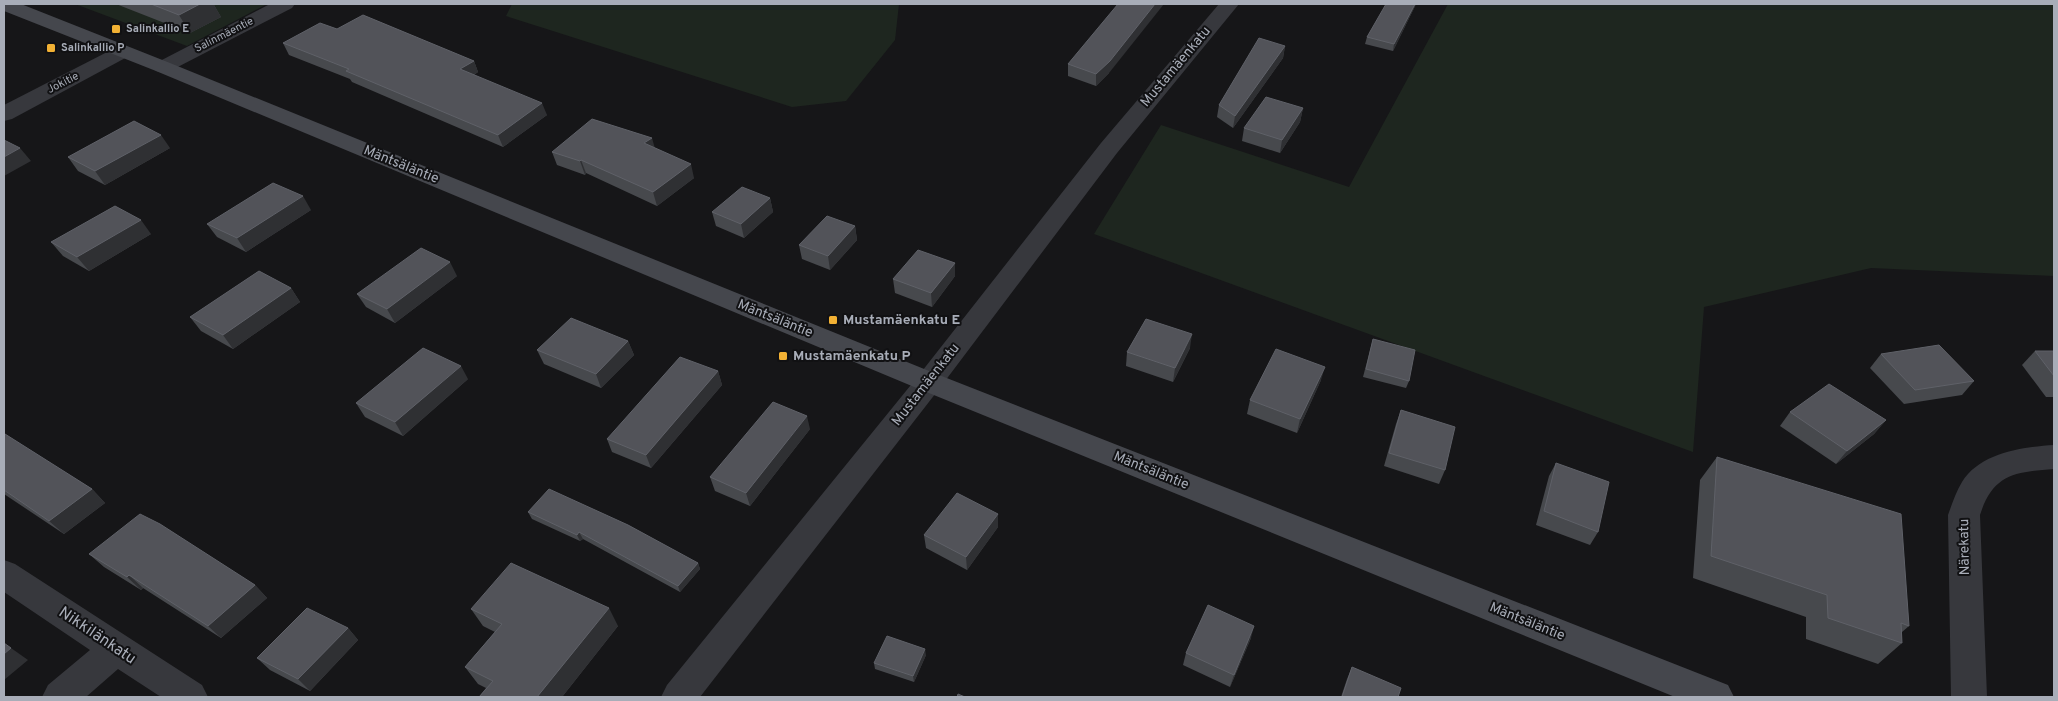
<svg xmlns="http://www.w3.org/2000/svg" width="2058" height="701" font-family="Overpass,sans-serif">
<rect width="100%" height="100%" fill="#161618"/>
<!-- green -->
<g fill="#1e261f">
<path d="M75 4H267L187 46Z"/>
<path d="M512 4H899L895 40 846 101 792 107 506 16Z"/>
<path d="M1448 4H2054V276L1871 268 1704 307 1693 452 1094 234 1161 125 1349 187Z"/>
</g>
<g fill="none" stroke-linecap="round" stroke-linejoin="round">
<!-- street -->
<g fill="#37383d" fill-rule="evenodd">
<path d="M270 4H295L292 8 170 71 163 73 156 71 152 67 156 63Z"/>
<path d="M1219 4H1239L1117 153 939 389 700 697H661L667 685 919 375 1101 143Z"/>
<path d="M122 46 129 48 132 52 129 56 12 119 4 121V105L115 48Z"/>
<path d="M2054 445V469C2015 472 1993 474 1980 515L1987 697H1951L1948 515C1952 504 1956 492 1962 482 1980 453 2022 447 2054 445Z"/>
<path d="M4 560 15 564 202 685 208 697H161L118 669 86 697H42L48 685 90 650 4 592Z"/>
</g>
<!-- secondary -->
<path fill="#45474d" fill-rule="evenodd" d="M4 4H21L170 63 939 375 1728 685 1734 697H1675L919 389 156 71 4 11Z"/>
</g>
<!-- wall -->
<g fill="#47494d">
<path d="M116 4H216L214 5 221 17 190 33Z"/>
<path d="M1416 4 1393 51 1365 44 1367 37Z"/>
<path d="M337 29 474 61 478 72 474 75 547 115 503 147 352 82 350 79 289 55 283 43Z"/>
<path d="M1285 46 1283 58 1233 128 1217 117 1219 105Z"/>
<path d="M1068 64 1109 73 1096 86 1068 76Z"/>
<path d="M1303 108 1300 122 1280 153 1242 141 1244 128Z"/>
<path d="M170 148 105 185 78 171 68 157Z"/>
<path d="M655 148 694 178 657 206 586 173 585 175 557 165 552 152Z"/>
<path d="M770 198 773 212 744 238 716 226 712 212Z"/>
<path d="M311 210 246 252 217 237 207 224Z"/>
<path d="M855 226 857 240 830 270 802 259 799 245Z"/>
<path d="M151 234 89 271 63 256 51 242Z"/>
<path d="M955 263V276L932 307 895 293 893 279Z"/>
<path d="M457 276 395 323 366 307 357 294Z"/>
<path d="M291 288 300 302 233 349 201 331 190 317Z"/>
<path d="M1373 339 1409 381 1406 388 1363 377Z"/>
<path d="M628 341 634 355 601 388 544 364 537 350Z"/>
<path d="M1190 348 1173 382 1126 366 1127 352Z"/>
<path d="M2035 351H2054V397H2046L2022 365Z"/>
<path d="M1881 354 1974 381 1962 395 1904 404 1870 368Z"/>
<path d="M718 371 722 385 651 468 612 452 607 439Z"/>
<path d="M468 379 403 436 365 417 356 403Z"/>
<path d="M1321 380 1297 433 1247 414 1250 400Z"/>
<path d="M1401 410 1445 470 1439 484 1384 466 1396 424Z"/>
<path d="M1790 412 1886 420 1874 434 1836 464 1780 426Z"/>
<path d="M810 429 750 506 715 491 710 477Z"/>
<path d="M4 435 92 489 105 503 64 534 4 494Z"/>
<path d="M1717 457 1909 626 1902 632V643L1878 664 1806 639V617L1693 578 1700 480Z"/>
<path d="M1556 463 1598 532 1590 545 1536 525 1549 476Z"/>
<path d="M528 512 698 563 700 569 680 592 583 539 580 541 532 519Z"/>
<path d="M998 527 967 570 926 548 924 535Z"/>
<path d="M89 554 255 585 267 598 221 638 143 588 141 590 104 567Z"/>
<path d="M471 609 618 626 562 697H479L486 688 478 684 465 667 495 632 483 626Z"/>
<path d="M348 628 358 640 310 691 270 670 257 658Z"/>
<path d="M1251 638 1230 687 1183 665 1186 653Z"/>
<path d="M926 655 914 682 875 669 874 663Z"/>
<path d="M1352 667 1398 697H1341L1347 679Z"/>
</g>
<!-- shaded-wall -->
<g fill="#2f3033">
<path d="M200 4H216L214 5 221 17 190 33 179 15Z"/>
<path d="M1155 4H1164L1109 73 1096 86V74Z"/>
<path d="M1415 4H1416L1393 51 1394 44Z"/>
<path d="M1285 46 1283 58 1233 128 1235 116Z"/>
<path d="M474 61 478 72 465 81 460 69Z"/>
<path d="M542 103 547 115 503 147 498 135Z"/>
<path d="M1303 108 1300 122 1280 153 1282 140Z"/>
<path d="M161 135 170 148 105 185 95 171Z"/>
<path d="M652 138 656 152 644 143Z"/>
<path d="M20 148 31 161 4 176V157Z"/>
<path d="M581 160 586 173 585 175 580 161Z"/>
<path d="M691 164 694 178 657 206 653 192Z"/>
<path d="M303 196 311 210 246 252 237 238Z"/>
<path d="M770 198 773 212 744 238 741 224Z"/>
<path d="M141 220 151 234 89 271 77 257Z"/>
<path d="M855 226 857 240 830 270 828 256Z"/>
<path d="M450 262 457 276 395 323 387 309Z"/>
<path d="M955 263V276L932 307 931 293Z"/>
<path d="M291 288 300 302 233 349 223 335Z"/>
<path d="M1192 334 1190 348 1173 382 1175 368Z"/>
<path d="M628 341 634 355 601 388 596 374Z"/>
<path d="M461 366 468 379 403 436 395 422Z"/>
<path d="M1325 367 1321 380 1297 433 1300 419Z"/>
<path d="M718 371 722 385 651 468 646 455Z"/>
<path d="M807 416 810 429 750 506 746 493Z"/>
<path d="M1886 420 1874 434 1836 464 1847 451Z"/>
<path d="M92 489 105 503 64 534 49 521Z"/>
<path d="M998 514V527L967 570 966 557Z"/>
<path d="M579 532 583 539 580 541 577 535Z"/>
<path d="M698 563 700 569 680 592 678 586Z"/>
<path d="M129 575 143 588 141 590 127 577Z"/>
<path d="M255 585 267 598 221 638 208 626Z"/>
<path d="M609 608 618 626 562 697H537Z"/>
<path d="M1254 626 1251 638 1230 687 1234 675Z"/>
<path d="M348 628 358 640 310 691 298 679Z"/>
<path d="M11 648 28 660 4 680V654Z"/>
<path d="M925 649 926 655 914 682 913 676Z"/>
</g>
<!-- building -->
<g fill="#525359" stroke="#5f6168">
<path d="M151 4H200L179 15Z"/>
<path d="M1118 4H1155L1110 61 1096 74 1068 64Z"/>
<path d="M1386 4H1415L1394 44 1367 37Z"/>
<path d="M363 15 474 61 460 69 542 103 498 135 346 71 349 69 283 43 320 23 337 29Z"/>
<path d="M1259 38 1285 46 1235 116 1219 105Z"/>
<path d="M1266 97 1303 108 1282 140 1244 128Z"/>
<path d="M592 119 652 138 644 143 691 164 653 192 581 160 580 161 552 152Z"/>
<path d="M134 121 161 135 95 171 68 157Z"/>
<path d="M4 140 20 148 4 157Z"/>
<path d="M273 183 303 196 237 238 207 224Z"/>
<path d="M742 187 770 198 741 224 712 212Z"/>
<path d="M115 206 141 220 77 257 51 242Z"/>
<path d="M827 216 855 226 828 256 799 245Z"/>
<path d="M421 248 450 262 387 309 357 294Z"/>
<path d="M918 250 955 263 931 293 893 279Z"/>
<path d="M259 271 291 288 223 335 190 317Z"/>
<path d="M571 318 628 341 596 374 537 350Z"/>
<path d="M1146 319 1192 334 1175 368 1127 352Z"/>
<path d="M1373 339 1415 350 1409 381 1366 369Z"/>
<path d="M1939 345 1974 381 1915 390 1881 354Z"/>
<path d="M423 348 461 366 395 422 356 403Z"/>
<path d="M1276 349 1325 367 1300 419 1250 400Z"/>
<path d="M2035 351H2054V376Z"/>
<path d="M680 357 718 371 646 455 607 439Z"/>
<path d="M1829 384 1886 420 1847 451 1790 412Z"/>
<path d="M773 402 807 416 746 493 710 477Z"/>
<path d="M1401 410 1455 427 1445 470 1389 453Z"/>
<path d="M5 434 92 489 49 521 4 490V435Z"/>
<path d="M1717 457 1901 514 1909 626 1901 623 1902 643 1828 618 1827 595 1711 556Z"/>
<path d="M1556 463 1609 482 1598 532 1544 511Z"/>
<path d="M549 489 628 525 698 563 678 586 579 532 577 535 528 512Z"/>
<path d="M957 493 998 514 966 557 924 535Z"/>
<path d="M140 514 160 524 255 585 208 626 129 575 127 577 89 554Z"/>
<path d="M511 563 609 608 537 697H479L493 681 465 667 502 624 471 609Z"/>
<path d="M1208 605 1254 626 1234 675 1186 653Z"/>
<path d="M307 608 348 628 298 679 257 658Z"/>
<path d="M887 636 925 649 913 676 874 663Z"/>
<path d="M4 643 11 648 4 654Z"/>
<path d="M1352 667 1401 688 1398 697H1342Z"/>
<path d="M958 694 965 697H957Z"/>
</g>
<!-- markers -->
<g fill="#f2b134" stroke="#111113" stroke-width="2">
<rect x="111" y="24" width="10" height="10" rx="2.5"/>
<rect x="46" y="43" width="10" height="10" rx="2.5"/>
<rect x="828" y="315" width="10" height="10" rx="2.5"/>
<rect x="778" y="351" width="10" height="10" rx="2.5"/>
</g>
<g text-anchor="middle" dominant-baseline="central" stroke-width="4" stroke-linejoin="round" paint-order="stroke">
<!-- far-poi labels -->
<g font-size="11" font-weight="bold" fill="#a8adb8" stroke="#111113" text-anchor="start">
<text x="126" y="29">Salinkallio E</text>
<text x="61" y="48">Salinkallio P</text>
</g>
<!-- far-street labels -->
<g font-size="11" fill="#a8adb8" stroke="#111113">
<text transform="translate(224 35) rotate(-27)">Salinmäentie</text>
<text transform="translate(63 83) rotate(-27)">Jokitie</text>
</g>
<!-- street labels -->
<g font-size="14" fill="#a8adb8" stroke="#111113">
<text transform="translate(1176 67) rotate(-50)">Mustamäenkatu</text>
<text transform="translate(401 165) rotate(22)">Mäntsäläntie</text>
<text transform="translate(775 319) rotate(22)">Mäntsäläntie</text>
<text transform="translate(926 385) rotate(-52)">Mustamäenkatu</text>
<text transform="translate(1151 471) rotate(22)">Mäntsäläntie</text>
<text transform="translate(1965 547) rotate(-91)">Närekatu</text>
<text transform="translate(1527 622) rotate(22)">Mäntsäläntie</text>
</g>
<!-- poi labels -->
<g font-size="14" font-weight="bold" fill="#a8adb8" stroke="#111113" text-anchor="start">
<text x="843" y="320">Mustamäenkatu E</text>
<text x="793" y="356">Mustamäenkatu P</text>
</g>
<!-- near-street labels -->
<g font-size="16" fill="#a8adb8" stroke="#111113">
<text transform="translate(97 636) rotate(34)">Nikkilänkatu</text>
</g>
</g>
<!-- border -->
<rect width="2058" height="701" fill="none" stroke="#a8adb8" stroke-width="10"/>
</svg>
